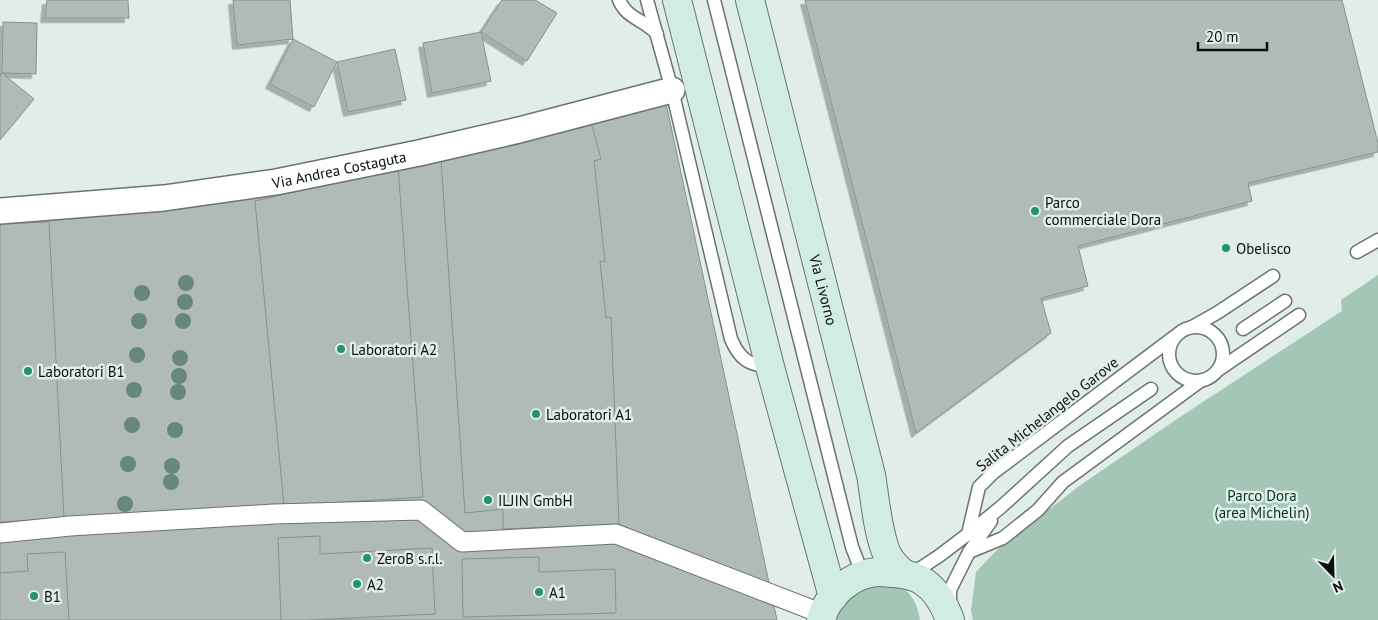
<svg xmlns="http://www.w3.org/2000/svg" width="1378" height="620" font-family="'PT Sans',sans-serif">
<defs>
<filter id="shadow"><feDropShadow dx="-4.5" dy="4.5" stdDeviation="0" flood-color="#0004"/></filter>
</defs>
<rect width="100%" height="100%" fill="#e1ede8"/>
<!-- green -->
<g fill="#a3c6b7">
<path d="M1378 275V620H973L971 610 976 572 997 550 1079 486 1180 417 1342 311 1341 300Z"/>
<path d="M898 583C911 593 918 604 920 620H834L848 589Z"/>
</g>
<!-- building -->
<g fill="#b0bbb6" stroke="#87918d" filter="url(#shadow)">
<path d="M47 0H128L129 18H45Z"/>
<path d="M233 0H290L293 39 237 45Z"/>
<path d="M502 0H535L557 13 527 61 481 32Z"/>
<path d="M805 0H1342L1378 143V152L1248 183 1252 201 1078 246 1088 286 1041 298 1051 333 916 433Z"/>
<path d="M3 22 37 23 36 74 2 73Z"/>
<path d="M481 32 491 81 432 93 423 43Z"/>
<path d="M293 39 337 62 314 107 270 84Z"/>
<path d="M395 49 406 100 348 112 337 62Z"/>
<path d="M2 73 34 99 0 140V75Z"/>
<path d="M666 103 777 620H0V218Z"/>
<path d="M591 122 601 159 594 161 605 262 600 261 606 318 611 317 619 524 503 529V509L465 513 441 160Z"/>
<path d="M398 167 423 497 284 506 255 201Z"/>
<path d="M49 222 64 518 0 522V224Z"/>
<path d="M320 536V554L432 548 435 614 309 620H281L278 538Z"/>
<path d="M65 552 69 620H0V573L28 571 27 554Z"/>
<path d="M539 557V572L615 569 616 613 463 617 462 559Z"/>
</g>
<g fill="none" stroke-linecap="round" stroke-linejoin="round">
<!-- service casing -->
<g stroke="#6a746f" stroke-width="15">
<g id="service">
<path d="M619 0C627 19 644 19 657 34"/>
<path d="M647 0 672 90 731 339C740 360 749 365 770 367"/>
<path d="M714 0 852 547 863 575"/>
<path d="M1357 252 1378 240"/>
<circle cx="1196" cy="354" r="27"/>
<path d="M1192 327 1217 313 1273 276"/>
<path d="M1243 329 1285 301"/>
<path d="M1218 370 1299 315"/>
<path d="M968 534 979 487 993 473 1174 337"/>
<path d="M969 552 1003 538 1038 510 1063 482 1199 382"/>
<path d="M910 575 939 556 968 534 1001 507 1068 446 1151 389"/>
<path d="M950 605V590L969 552 991 521"/>
</g>
</g>
<!-- pedestrian casing -->
<g stroke="#6a746f" stroke-width="21">
<path id="pedestrian" d="M0 533 70 526 274 514 421 510 462 542 616 534 823 614"/>
</g>
<!-- minor casing -->
<g stroke="#6a746f" stroke-width="28">
<g id="minor">
<path id="s1" d="M0 211 164 198 276 182 419 153 519 130 672 90"/>
</g>
</g>
<!-- secondary casing -->
<g stroke="#6a746f" stroke-width="30">
<g id="secondary">
<path d="M677 0 770 367 833 597"/>
<path id="s2" d="M750 0 871 475C875 498 878 537 888 556 892 563 898 569 904 574"/>
<path d="M821 620C827 595 853 572 880 572 885 572 890 573 895 573 906 574 916 576 924 582 937 591 945 606 950 620"/>
</g>
</g>
<!-- service -->
<use href="#service" stroke="#fff" stroke-width="12"/>
<!-- pedestrian -->
<use href="#pedestrian" stroke="#fff" stroke-width="19"/>
<!-- minor -->
<use href="#minor" stroke="#fff" stroke-width="25"/>
<!-- secondary -->
<use href="#secondary" stroke="#d1ece2" stroke-width="28"/>
</g>
<!-- trees -->
<g fill="#65877d">
<circle cx="186" cy="283" r="8"/>
<circle cx="142" cy="293" r="8"/>
<circle cx="185" cy="302" r="8"/>
<circle cx="139" cy="321" r="8"/>
<circle cx="183" cy="321" r="8"/>
<circle cx="137" cy="355" r="8"/>
<circle cx="180" cy="358" r="8"/>
<circle cx="179" cy="376" r="8"/>
<circle cx="134" cy="390" r="8"/>
<circle cx="178" cy="392" r="8"/>
<circle cx="132" cy="425" r="8"/>
<circle cx="175" cy="430" r="8"/>
<circle cx="128" cy="464" r="8"/>
<circle cx="172" cy="466" r="8"/>
<circle cx="171" cy="482" r="8"/>
<circle cx="125" cy="504" r="8"/>
</g>
<!-- markers -->
<g fill="#259170" stroke="#e1ede8" stroke-width="2">
<circle cx="1035" cy="211" r="5"/>
<circle cx="1226" cy="248" r="5"/>
<circle cx="341" cy="349" r="5"/>
<circle cx="28" cy="371" r="5"/>
<circle cx="536" cy="414" r="5"/>
<circle cx="488" cy="500" r="5"/>
<circle cx="367" cy="558" r="5"/>
<circle cx="357" cy="584" r="5"/>
<circle cx="539" cy="592" r="5"/>
<circle cx="34" cy="596" r="5"/>
</g>
<g text-anchor="middle" dominant-baseline="central" stroke-width="5" stroke-linejoin="round" paint-order="stroke">
<!-- street labels -->
<g font-size="15" fill="#090d0b" stroke="#e1ede8">
<text stroke="none"><textPath href="#s1" startOffset="342">Via Andrea Costaguta</textPath></text>
<text stroke="none"><textPath href="#s2" startOffset="299">Via Livorno</textPath></text>
<text transform="translate(1047 414) rotate(-38)">Salita Michelangelo Garove</text>
</g>
<!-- poi labels -->
<g font-size="15" fill="#090d0b" stroke="#e1ede8" text-anchor="start">
<text x="1045" y="202">Parco<tspan x="1045" dy="17">commerciale Dora</tspan></text>
<text x="1236" y="248">Obelisco</text>
<text x="351" y="349">Laboratori A2</text>
<text x="38" y="371">Laboratori B1</text>
<text x="546" y="414">Laboratori A1</text>
<text x="498" y="500">ILJIN GmbH</text>
<text x="377" y="558">ZeroB s.r.l.</text>
<text x="367" y="584">A2</text>
<text x="549" y="592">A1</text>
<text x="44" y="596">B1</text>
</g>
<!-- park labels -->
<g font-size="15" fill="#003425" stroke="#e1ede8">
<text x="1262" y="495">Parco Dora<tspan x="1262" dy="17">(area Michelin)</tspan></text>
</g>
</g>
<!-- north arrow -->
<g transform="translate(1333 575) rotate(157)" stroke="#e1ede8" stroke-width="4" paint-order="stroke">
<path d="M0-4L9 19L0 12L-9 19Z" fill="#090d0b"/>
<text y="-8" font-size="14" font-weight="bold" text-anchor="middle" fill="#090d0b">N</text>
</g>
<!-- scale -->
<path d="M1198 42v8h69v-8" fill="none" stroke="#090d0b" stroke-width="2.5"/>
<text x="1206" y="42" font-size="15" fill="#090d0b" stroke="#e1ede8" stroke-width="4" paint-order="stroke">20 m</text>
</svg>
